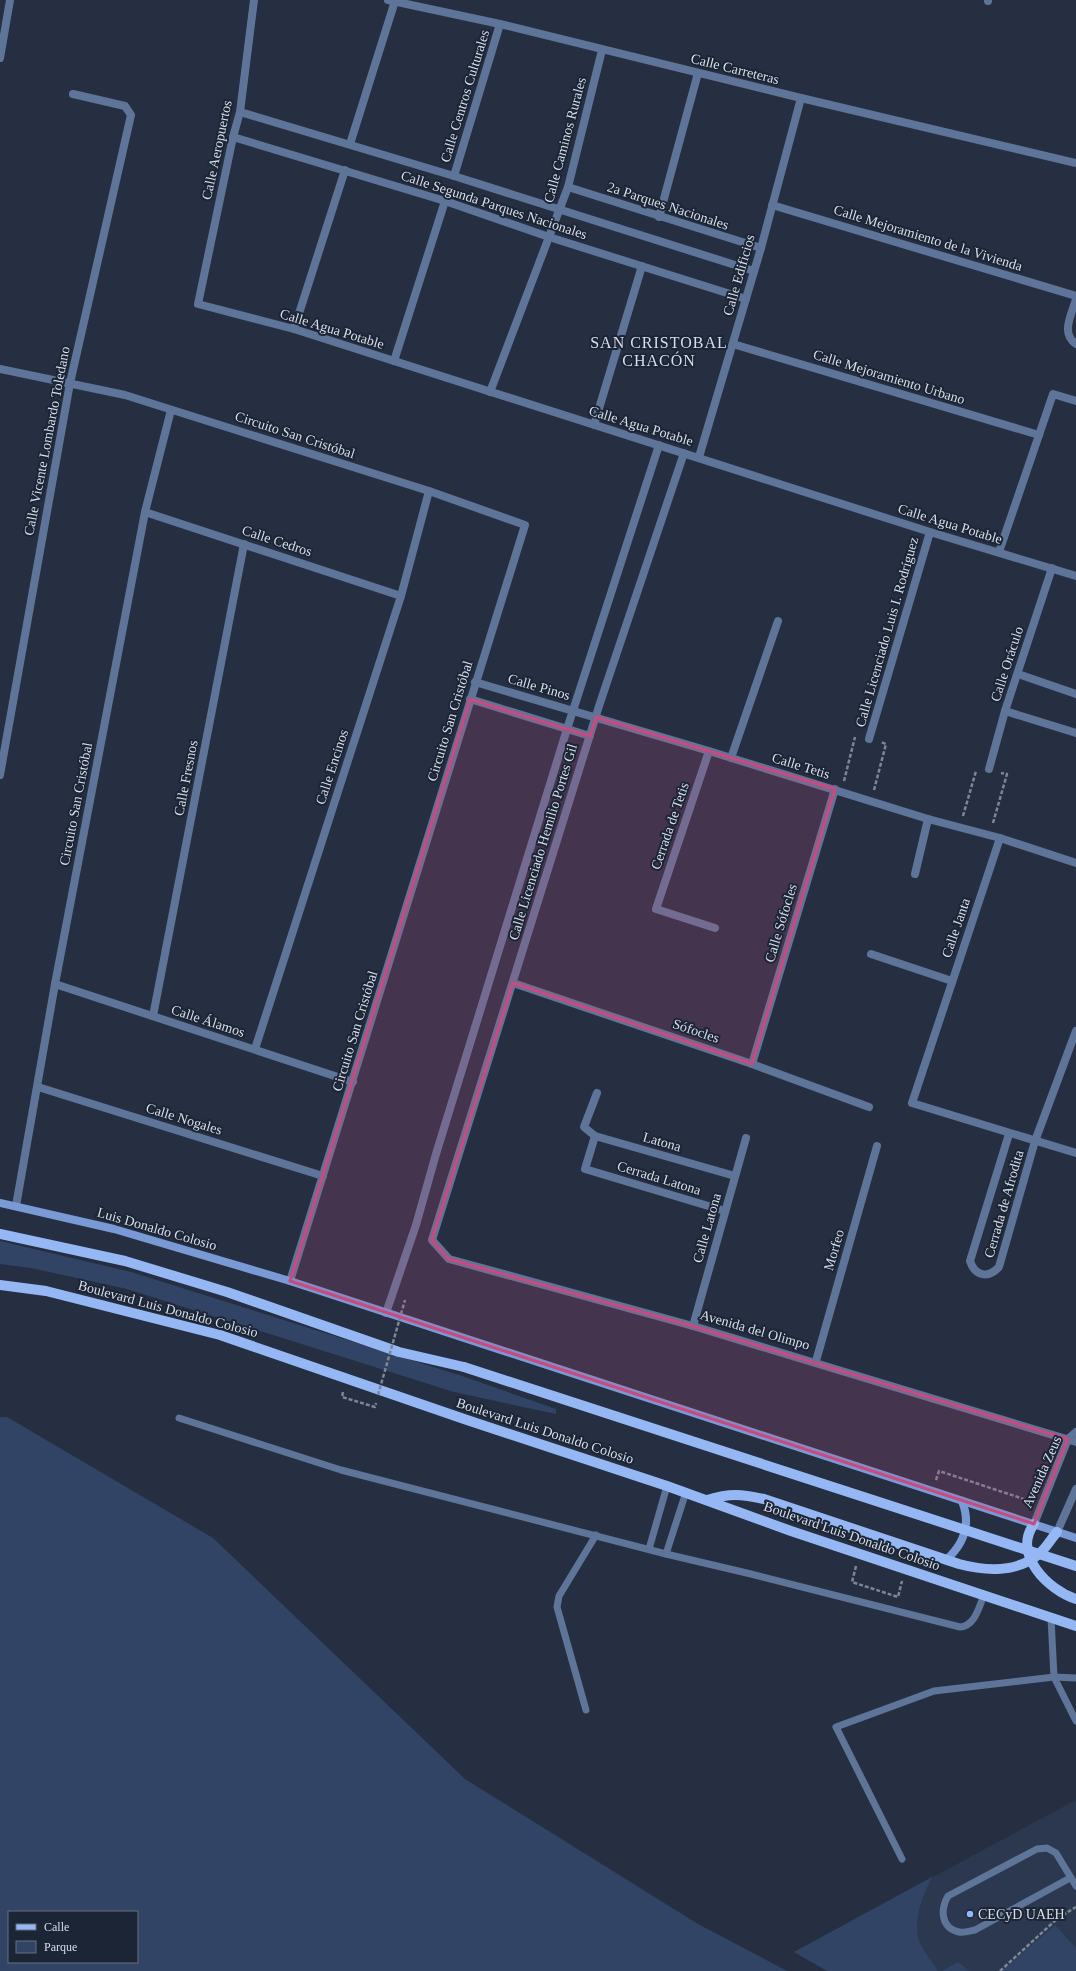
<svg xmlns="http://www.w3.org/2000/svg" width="1076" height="1971" font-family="'Times New Roman',serif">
<rect width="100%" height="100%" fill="#252f41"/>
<!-- built -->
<path fill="#2b384f" d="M1076 1800V1971H827L794 1952Z"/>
<!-- green -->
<g fill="#314466" fill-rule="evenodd">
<path d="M0 1241 131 1272 462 1376 556 1409V1414L454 1392 127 1289 31 1268 0 1264Z"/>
<path d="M0 1417H7L213 1538 465 1779 698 1924 787 1971H0ZM9 1912H137V1962H9Z"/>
<path d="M932 1877C923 1895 914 1916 918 1937 919 1945 933 1963 938 1971H827L794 1952Z"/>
<path d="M1055 1925 1076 1948V1971H1002Z"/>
<path d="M958 1962 969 1971H942Z"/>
</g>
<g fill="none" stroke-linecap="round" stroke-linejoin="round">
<!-- path -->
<g stroke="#7d8695" stroke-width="2.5" stroke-dasharray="4 2" stroke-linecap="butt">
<path d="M844 781 855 737"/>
<path d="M874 790 886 744 881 742"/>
<path d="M963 816 976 771"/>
<path d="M993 823 1007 774 1001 773"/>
<path d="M343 1392 342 1397 375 1407 376 1403"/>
<path d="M936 1480 939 1471 1030 1501"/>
<path d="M856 1566 852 1582 898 1597 902 1581"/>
<path d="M1000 1971 1058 1918 1076 1907"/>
</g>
<!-- lane -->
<g stroke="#5f7499" stroke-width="7">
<path d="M179 1418 341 1470 666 1554 751 1574 960 1627C975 1626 979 1607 984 1595"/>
<path d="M649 1549 667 1486"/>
<path d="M666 1554 686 1492"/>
<path d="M1051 1618 1054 1677 1076 1721"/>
<path d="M586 1710 557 1607 559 1596 596 1535"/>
<path d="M902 1859 836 1727 934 1691 1054 1677 1076 1678"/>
<path d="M1070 1878 975 1930C970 1931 963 1933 959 1932 941 1928 940 1910 948 1896L1037 1849 1047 1848 1056 1853 1076 1886"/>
</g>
<!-- street -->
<g stroke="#5f7499" stroke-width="8">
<path d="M254 0 240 112 233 137 198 304 294 329 930 532 1076 576"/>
<path d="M388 0 500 24 801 98 1076 163"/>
<path d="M988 1V0"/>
<path d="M0 58 10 0"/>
<path d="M240 112 454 176 754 271"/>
<path d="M233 137 445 201 549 237 746 299"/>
<path d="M350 144 395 1"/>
<path d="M454 176 500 24"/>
<path d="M568 187 761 248"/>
<path d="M772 205 1076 296"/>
<path d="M659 217 698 73"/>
<path d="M1076 299C1072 314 1060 333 1076 344"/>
<path d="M294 329 345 170"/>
<path d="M733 344 1039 435"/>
<path d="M394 361 445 201"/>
<path d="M0 369 125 395 429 491 525 525 290 1281"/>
<path d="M490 392 568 187 602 50"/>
<path d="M594 425 642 266"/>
<path d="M684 453 599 706 432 1240 449 1259 693 1326 1076 1442"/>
<path d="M699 457 761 248 801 98"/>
<path d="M145 512 401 596"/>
<path d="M999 552 1053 394 1076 401"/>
<path d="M1018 674 1076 694"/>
<path d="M475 682 709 751 928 819 1000 838 1076 863"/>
<path d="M470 699 590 736"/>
<path d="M1005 711 1076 733"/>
<path d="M869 739 930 532"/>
<path d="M709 751 656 909 715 928"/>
<path d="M731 758 778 621"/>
<path d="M989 769 1005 711 1052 568"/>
<path d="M0 775 70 383 131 115 125 106 73 94"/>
<path d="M1000 838 912 1103 1076 1153"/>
<path d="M915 874 928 819"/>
<path d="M871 954 952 981"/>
<path d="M513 983 752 1064 869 1107"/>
<path d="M55 984 353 1082"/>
<path d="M153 1016 244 544"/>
<path d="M255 1049 401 596 429 491"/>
<path d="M752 1064 835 789"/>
<path d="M38 1087 323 1176"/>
<path d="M597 1093 584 1127 595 1136 735 1176"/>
<path d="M1009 1134 970 1261C975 1276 988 1279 999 1267L1035 1141 1076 1031"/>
<path d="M595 1136 585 1169 725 1211"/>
<path d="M16 1206 55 984 145 512 171 410"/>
<path d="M386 1313 416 1225 436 1154 567 729 659 445"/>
<path d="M693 1326 746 1138"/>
<path d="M816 1361 877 1146"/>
<path d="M1034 1524 1068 1439 1076 1432"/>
<path d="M1057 1532 1076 1489"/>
</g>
<!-- secondary -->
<g stroke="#799ad5" stroke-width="8">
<path d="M0 1203 114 1229 290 1281 1076 1538"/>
<path d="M946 1560C964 1544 971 1524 962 1501"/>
</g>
<!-- primary -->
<g stroke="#95b8f5" stroke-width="10">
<path d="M0 1234 125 1261 227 1292 399 1352 464 1367"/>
<path d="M0 1285 46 1291 220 1335 467 1420 667 1486 791 1531 1076 1626"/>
<path d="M707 1500C730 1493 741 1494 764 1499L959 1564C985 1571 1017 1573 1039 1554 1046 1548 1051 1539 1057 1532"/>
<path d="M1034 1524C1012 1554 1048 1590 1076 1599"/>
</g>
<!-- path-bridge -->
<path stroke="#7d8695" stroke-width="2.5" stroke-dasharray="4 2" stroke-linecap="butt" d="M378 1395 405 1300"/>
<!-- primary-bridge -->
<path stroke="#95b8f5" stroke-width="10" d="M464 1367 1076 1566"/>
</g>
<!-- marked area -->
<path fill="#c84a7f" fill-opacity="0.2" stroke="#c84a7f" stroke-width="3" stroke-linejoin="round" d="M470 699 590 736 596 717 835 789 752 1064 513 983 432 1240 449 1259 693 1326 1068 1439 1034 1524 290 1281Z"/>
<!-- markers -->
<circle fill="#91b8fd" stroke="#1c2536" stroke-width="1.5" cx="970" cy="1914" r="4"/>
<g text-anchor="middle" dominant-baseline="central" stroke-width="4" stroke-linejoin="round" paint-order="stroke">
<!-- street labels -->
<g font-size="14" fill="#d8dfeb" stroke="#1c2536">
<text transform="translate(735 69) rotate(14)">Calle Carreteras</text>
<text transform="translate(465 96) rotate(-73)">Calle Centros Culturales</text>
<text transform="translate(565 140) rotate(-75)">Calle Caminos Rurales</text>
<text transform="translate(217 150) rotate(-78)">Calle Aeropuertos</text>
<text transform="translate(494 205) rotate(18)">Calle Segunda Parques Nacionales</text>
<text transform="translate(668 206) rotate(18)">2a Parques Nacionales</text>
<text transform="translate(928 238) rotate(17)">Calle Mejoramiento de la Vivienda</text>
<text transform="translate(739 275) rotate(-74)">Calle Edificios</text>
<text transform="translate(332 329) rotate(17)">Calle Agua Potable</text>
<text transform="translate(889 377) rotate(17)">Calle Mejoramiento Urbano</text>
<text transform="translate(641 426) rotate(17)">Calle Agua Potable</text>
<text transform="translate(295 435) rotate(18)">Circuito San Cristóbal</text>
<text transform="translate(47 441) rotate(-79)">Calle Vicente Lombardo Toledano</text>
<text transform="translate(950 524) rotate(17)">Calle Agua Potable</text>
<text transform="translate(277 541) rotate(18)">Calle Cedros</text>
<text transform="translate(887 632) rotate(-74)">Calle Licenciado Luis I. Rodríguez</text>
<text transform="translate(1007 664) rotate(-72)">Calle Oráculo</text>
<text transform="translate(539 687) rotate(16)">Calle Pinos</text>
<text transform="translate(450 721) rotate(-73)">Circuito San Cristóbal</text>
<text transform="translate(801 766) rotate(17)">Calle Tetis</text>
<text transform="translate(332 767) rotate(-72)">Calle Encinos</text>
<text transform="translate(186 778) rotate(-79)">Calle Fresnos</text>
<text transform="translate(76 804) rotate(-79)">Circuito San Cristóbal</text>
<text transform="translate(670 826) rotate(-71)">Cerrada de Tetis</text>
<text transform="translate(543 842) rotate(-73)">Calle Licenciado Hemilio Portes Gil</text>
<text transform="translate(781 923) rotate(-73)">Calle Sófocles</text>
<text transform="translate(956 928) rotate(-71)">Calle Janta</text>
<text transform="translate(208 1021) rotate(18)">Calle Álamos</text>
<text transform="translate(355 1031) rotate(-73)">Circuito San Cristóbal</text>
<text transform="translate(696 1031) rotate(19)">Sófocles</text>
<text transform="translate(184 1119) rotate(17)">Calle Nogales</text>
<text transform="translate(662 1142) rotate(16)">Latona</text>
<text transform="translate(659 1178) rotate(17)">Cerrada Latona</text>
<text transform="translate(1004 1204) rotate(-74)">Cerrada de Afrodita</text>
<text transform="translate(707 1228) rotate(-74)">Calle Latona</text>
<text transform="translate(157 1229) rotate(16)">Luis Donaldo Colosio</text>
<text transform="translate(834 1250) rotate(-74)">Morfeo</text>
<text transform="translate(168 1309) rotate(15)">Boulevard Luis Donaldo Colosio</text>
<text transform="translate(755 1330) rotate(16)">Avenida del Olimpo</text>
<text transform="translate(545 1431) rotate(18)">Boulevard Luis Donaldo Colosio</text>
<text transform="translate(1042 1472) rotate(-66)">Avenida Zeus</text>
<text transform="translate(852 1536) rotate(19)">Boulevard Luis Donaldo Colosio</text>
</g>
<!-- poi labels -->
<g font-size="14" fill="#d8dfeb" stroke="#1c2536" text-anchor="start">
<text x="978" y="1914">CECyD UAEH</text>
</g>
<!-- quarter labels -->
<g font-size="16" letter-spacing="1" fill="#d8dfeb" stroke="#1c2536">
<text x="659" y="342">SAN CRISTOBAL<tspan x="659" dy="18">CHACÓN</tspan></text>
</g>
</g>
<!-- legend -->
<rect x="8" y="1911" width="130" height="52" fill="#1c2536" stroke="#676f7e"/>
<rect x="16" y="1924" width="20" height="6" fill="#95b8f5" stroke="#676f7e"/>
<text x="44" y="1931" font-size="12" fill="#d8dfeb">Calle</text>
<rect x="16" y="1941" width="20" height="12" fill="#314466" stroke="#676f7e"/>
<text x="44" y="1951" font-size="12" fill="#d8dfeb">Parque</text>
</svg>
